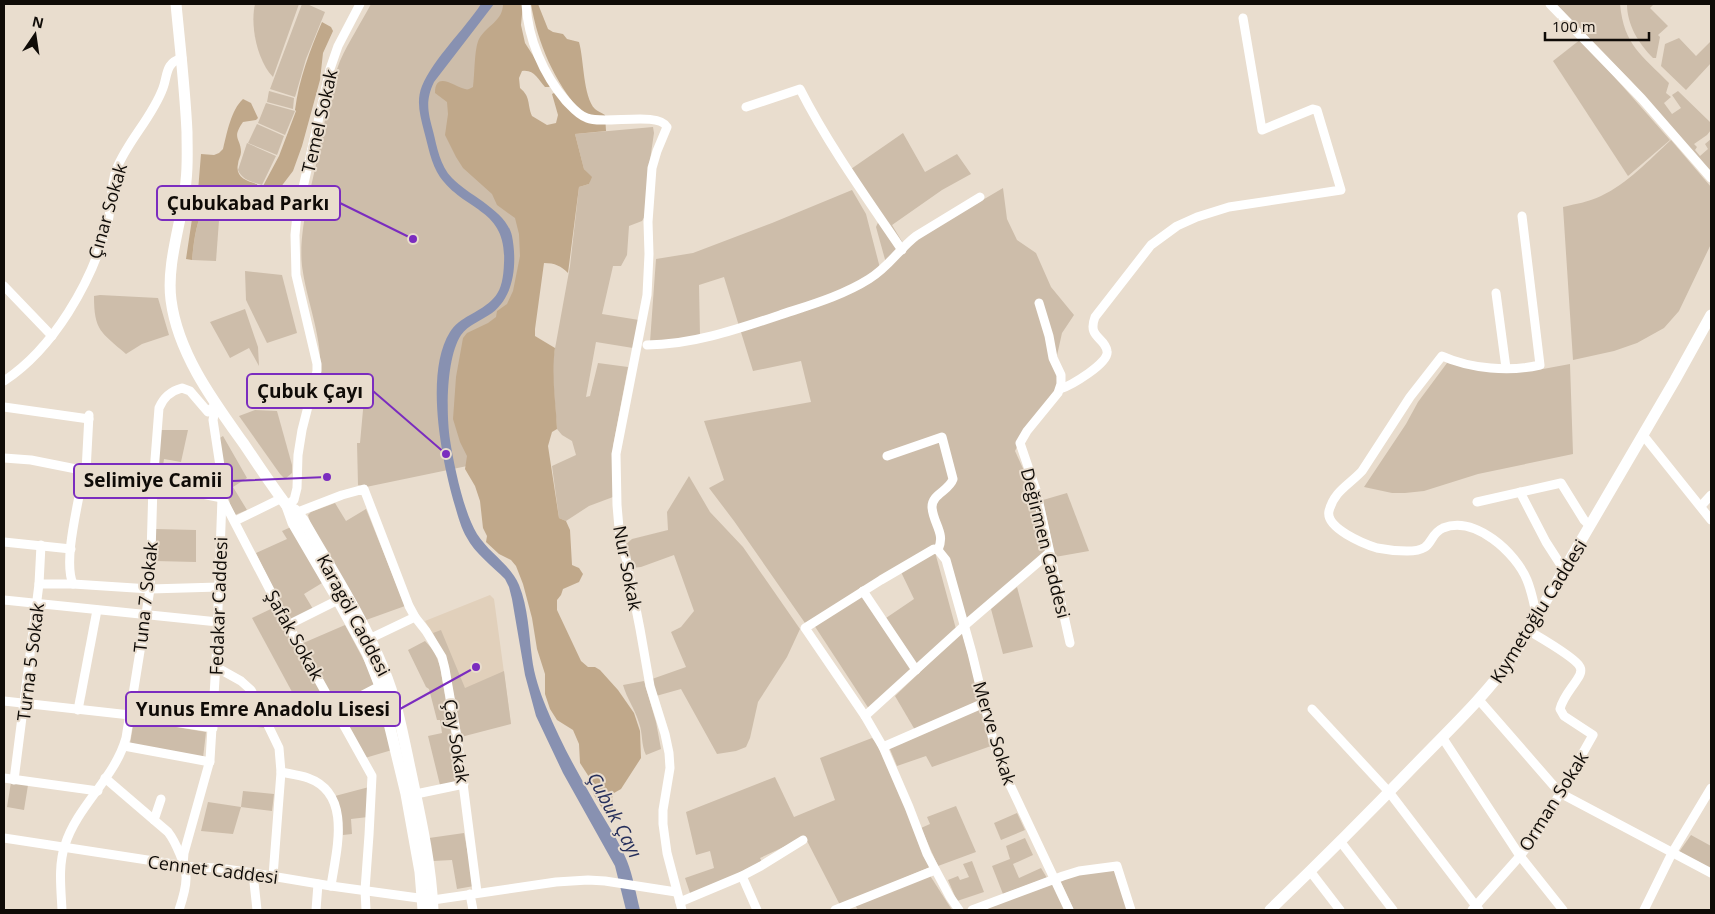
<svg xmlns="http://www.w3.org/2000/svg" width="1715" height="914" font-family="'Open Sans',sans-serif">
<rect width="100%" height="100%" fill="#e9ddce"/>
<!-- built -->
<path fill="#e1d0bb" d="M490 595 494 599 511 724 458 718 448 663 445 655 425 621Z"/>
<!-- green -->
<g fill="#cdbdaa">
<path d="M255 4H299L273 77C257 61 250 25 255 4Z"/>
<path d="M302 4H307L325 12 306 59 295 97 270 89Z"/>
<path d="M371 4H505L526 214 518 293 472 465 366 487 358 485 357 443H360L366 377 320 379C324 340 307 304 302 266 298 230 313 182 320 146 326 118 329 88 340 61 349 41 361 23 371 4Z"/>
<path d="M1556 4H1620C1624 46 1642 55 1669 83L1666 93 1671 97 1664 103 1672 114 1681 108 1672 95 1678 91 1710 122 1711 130 1707 135 1694 144 1697 147 1695 150 1700 156 1708 149 1705 144 1711 139V173L1631 81Z"/>
<path d="M1627 4H1654L1650 8 1668 26 1658 35 1660 37 1656 58H1653C1639 44 1627 25 1627 4Z"/>
<path d="M1679 38 1696 56 1711 41V63L1686 90 1661 66 1665 44Z"/>
<path d="M1581 39 1670 140 1628 176 1553 61Z"/>
<path d="M269 91 294 98 293 109 267 102Z"/>
<path d="M266 103 295 111 285 135 258 123Z"/>
<path d="M257 124 284 136 277 155 248 143Z"/>
<path d="M653 127 654 133 649 167 645 216 642 221 629 226 627 255 621 266H613L602 314 639 320 633 348 596 342 586 397 590 396 598 363 628 367 613 446V497L589 506 566 521 559 518 552 466 576 455 572 441 562 435 557 429 552 365 570 266 579 187 589 184 591 177 584 169 575 134Z"/>
<path d="M903 133 925 172 957 154 971 174 942 190 892 225 903 243 886 263 876 227 880 218 851 169Z"/>
<path d="M1671 140 1711 187V244L1679 311 1664 328 1637 343 1614 351 1573 360 1563 207C1575 204 1589 202 1601 196 1627 184 1649 160 1671 140Z"/>
<path d="M247 143 276 156 262 185C252 182 242 180 238 170Z"/>
<path d="M1003 188 1007 219 1017 240 1036 253 1051 287 1074 315 1062 333 1056 360 1057 387 1023 434 1015 451 1033 490 1046 550 1045 554 964 622 939 546 805 623 734 521 709 488 724 480 704 421 811 402 801 361 753 371 740 329 872 280 910 243Z"/>
<path d="M852 190 866 214 880 268C842 296 784 310 739 326L724 277 699 285 700 336 650 342 656 259 693 253 772 223Z"/>
<path d="M206 204H212L220 207 216 261 192 260C194 240 196 221 206 204Z"/>
<path d="M245 271 282 275 297 333 267 343 246 300Z"/>
<path d="M100 295 158 298 169 335 142 344 126 354C101 332 94 331 94 296Z"/>
<path d="M245 309 258 347 259 366 249 348 230 358 210 322Z"/>
<path d="M1447 363 1487 369H1543L1570 364 1573 454 1478 474 1424 491 1405 493H1392L1364 487 1406 424 1418 402Z"/>
<path d="M255 410 277 411 292 465V473L285 479 280 474 239 416Z"/>
<path d="M160 430H188L181 462 164 459 161 479H156Z"/>
<path d="M223 436 247 478 233 487 247 510 235 515 230 504 218 439Z"/>
<path d="M689 476 710 512 743 547 800 629 787 657 758 702 750 738 746 747 736 751 717 754 681 689 656 696 652 679 686 667 671 632 681 627 694 611 674 555 641 567 632 568 625 545 632 539 668 530 667 512Z"/>
<path d="M1067 493 1089 551 1055 557 1043 500Z"/>
<path d="M335 503 346 521 366 509 405 606 366 620 310 522 308 515 311 512Z"/>
<path d="M291 527 322 583 304 594 313 609 289 621 256 553 287 539 282 531Z"/>
<path d="M155 529 196 530V562L155 561Z"/>
<path d="M935 552 956 629 917 667 886 618 914 599 901 572Z"/>
<path d="M1017 587 1033 647 1003 654 991 609Z"/>
<path d="M862 596 913 668 869 709 814 625Z"/>
<path d="M275 607 326 701 304 714 252 618Z"/>
<path d="M345 625 368 668 374 685 337 706 301 644Z"/>
<path d="M441 630 465 688 504 671 511 724 461 737 448 663 433 633Z"/>
<path d="M962 632 981 702 915 730 895 696Z"/>
<path d="M425 641 434 651 440 666 459 780 457 782 440 785 428 736 442 733 440 720H437L429 689 426 687 408 650Z"/>
<path d="M644 681 656 722 661 749 646 755C641 745 643 734 639 723 635 709 627 699 623 685Z"/>
<path d="M378 690 392 750 365 758 340 710Z"/>
<path d="M222 705 259 710 268 728 220 724Z"/>
<path d="M982 707 991 746 932 767 926 756 897 766 889 747Z"/>
<path d="M134 720 206 732 203 758 130 744Z"/>
<path d="M872 738 880 747 930 867 840 905 805 837 760 858 763 864 691 896 685 878 714 868 710 851 696 855 686 812 775 777 794 817 835 800 820 758Z"/>
<path d="M11 782 28 785 24 810 7 807Z"/>
<path d="M369 787 368 817 351 819 352 834 343 835 341 815 335 796Z"/>
<path d="M243 791 274 794 272 811 241 807 233 834 201 831 208 802 241 807Z"/>
<path d="M956 806 976 852 938 866 921 828 930 824 927 817Z"/>
<path d="M1017 813 1025 830 1001 840 994 823Z"/>
<path d="M464 833 474 886 457 889 452 860 433 861 429 838Z"/>
<path d="M1691 835 1711 846V870L1679 852Z"/>
<path d="M1025 838 1033 855 1013 864 1019 878 1041 868 1047 878 1003 894 992 866 1010 859 1006 846Z"/>
<path d="M972 861 984 892 957 901 948 880 958 876 960 880 969 877 963 864Z"/>
<path d="M1114 869 1128 910H1074L1060 880 1070 875Z"/>
<path d="M929 874 952 910H858L855 905Z"/>
<path d="M1052 883 1066 910H982Z"/>
</g>
<!-- forest -->
<g fill="#c0a88a">
<path d="M503 4H523L521 25 525 43 552 85 549 87H545C538 79 534 69 522 71L519 78 520 88C531 97 527 104 532 116L547 125 556 123 558 115 552 94 556 92 581 112C554 81 538 44 531 4H538L548 29 553 32 563 34 567 39 579 42C584 59 583 97 595 109 597 111 602 113 605 115L606 131 575 134 584 169 592 177 589 184 579 187 568 273C561 266 555 263 544 263L535 329V336L555 348C551 376 556 402 557 429L552 432 548 446 559 518 566 521 570 530 572 565 579 568 583 574 579 582 563 589 561 595 557 600V610L581 661 588 667H595L600 670 618 690 634 713 640 731 641 758 621 789 614 793 612 798 613 807 611 812 607 813 603 810 594 795 591 780 580 763 579 744 573 730 557 720 550 709 545 694V674L537 649 532 618 523 584 516 566 511 560 499 554 486 542 487 536 483 528 480 501 475 486 465 469 467 456 460 442 453 419 456 377 463 338 467 333 488 323 496 317 497 311 507 304 513 291 520 256 519 234 515 218 497 205 492 194 463 168 456 157 445 135 448 114 447 102 435 93C435 70 455 87 465 89 468 90 469 89 473 87 475 74 474 49 479 39 487 25 503 21 503 4Z"/>
<path d="M322 22 331 27 333 31 323 53 320 80 302 146 293 171 277 192 273 210 267 211C261 205 261 194 263 186L279 156 296 111 295 110C299 79 310 50 322 22Z"/>
<path d="M243 99 251 103 258 118 256 120 243 122C231 139 241 138 241 152 241 156 238 160 238 164 235 177 246 181 257 184L258 189C250 204 234 201 220 207L212 204H206C196 221 194 240 192 260L186 259 192 219 198 191 201 154 214 155 219 153 223 149C227 133 231 110 243 99Z"/>
</g>
<!-- water -->
<path fill="#8891b1" d="M481 4H494L434 82C425 101 428 112 433 131 437 147 440 166 452 178 469 196 506 210 512 236 517 262 515 296 492 313 482 320 468 325 461 335 446 358 446 413 450 440 454 466 464 513 477 534 489 553 510 564 519 585 528 607 529 634 532 658 534 675 540 692 546 707 560 741 577 772 595 803 606 822 619 841 627 861 633 876 636 894 640 910H626L615 866 563 773 536 716 525 675 512 599 509 587 505 579C493 567 474 552 467 538 461 528 458 516 455 506 442 462 424 373 450 332 455 324 461 320 470 315 495 301 503 294 504 263 507 208 465 212 440 177 431 164 428 145 424 131 420 115 416 101 422 86 434 58 464 30 481 4Z"/>
<g fill="none" stroke-linecap="round" stroke-linejoin="round">
<!-- minor -->
<g stroke="#fff" stroke-width="9">
<path d="M526 4C528 39 543 74 566 101 572 107 578 115 587 118 605 125 659 111 667 127L657 151 652 168 648 222 649 254 647 295 616 454 617 505 620 540 626 558 640 629 650 686 665 734 669 753 670 768 663 810V824L667 853 682 910"/>
<path d="M1550 4 1642 99 1711 178"/>
<path d="M746 107 800 89C829 146 866 197 902 250"/>
<path d="M1522 216 1540 365C1510 372 1471 369 1442 356L1410 397 1362 471C1349 485 1334 491 1329 511 1325 528 1364 544 1377 548 1387 550 1397 551 1407 551 1436 551 1426 536 1443 528 1475 515 1516 553 1527 580 1532 592 1534 605 1537 617"/>
<path d="M4 286 52 336"/>
<path d="M1496 293 1506 368"/>
<path d="M1039 303 1049 336 1053 358 1061 375V384L1058 393 1027 431 1020 443 1036 490 1070 643"/>
<path d="M647 345C692 345 738 329 780 315 810 305 842 296 869 279 889 267 899 249 916 236L980 197"/>
<path d="M4 381C54 348 91 283 107 226 112 208 110 188 116 170 128 140 152 118 163 88 168 74 165 63 182 58"/>
<path d="M1060 389C1070 386 1110 363 1107 351 1105 337 1087 338 1095 317L1151 245 1177 226 1197 217 1229 207 1341 190 1317 110 1313 109 1262 130 1243 18"/>
<path d="M4 407 89 419"/>
<path d="M1643 435 1711 520"/>
<path d="M887 456 942 437 953 479C949 491 932 494 932 507 933 524 946 533 938 550"/>
<path d="M4 458 31 460 222 498 288 625 372 776 369 835 365 890 366 910"/>
<path d="M1520 492 1546 542 1564 570"/>
<path d="M1477 502 1561 483 1584 520 1590 526"/>
<path d="M287 505 294 500 297 488 298 455 302 430 317 371V364L296 275 295 235 297 214 330 69 338 46 360 4"/>
<path d="M1701 506 1711 495"/>
<path d="M298 512 342 495 364 489 409 606 415 617 426 631 442 657 445 669 457 737 477 892"/>
<path d="M235 521 282 498"/>
<path d="M4 542 71 549"/>
<path d="M938 550 934 549 881 580 805 628 865 716 883 747 909 807 927 854 950 897 959 910"/>
<path d="M938 550 946 560 972 653 993 740 1003 770 1069 910"/>
<path d="M39 584H73L150 589 219 587"/>
<path d="M73 584C63 561 78 506 82 480L86 471 89 415"/>
<path d="M863 591 916 670"/>
<path d="M4 600 218 622"/>
<path d="M288 625 338 600"/>
<path d="M369 639 415 617"/>
<path d="M216 667 241 681 251 690 279 748 281 772 273 876"/>
<path d="M1479 700 1560 793 1711 873"/>
<path d="M4 701 130 715 213 728"/>
<path d="M336 709 380 686"/>
<path d="M1312 709 1389 792 1479 910"/>
<path d="M78 710 97 610"/>
<path d="M865 716 964 626 1049 553"/>
<path d="M1442 737 1520 856 1563 910"/>
<path d="M124 746 210 762"/>
<path d="M883 747 984 703"/>
<path d="M281 772C290 774 299 775 308 778 353 794 336 851 331 886"/>
<path d="M4 778 98 791"/>
<path d="M105 778 168 832C175 841 187 867 186 879 186 889 182 901 179 910"/>
<path d="M14 780 39 584 41 545"/>
<path d="M416 794 464 784"/>
<path d="M154 820 161 799"/>
<path d="M4 838 193 867 219 868 253 873 331 886 433 900 556 882 588 880 605 881 676 892"/>
<path d="M1340 841 1393 910"/>
<path d="M183 865 184 853 210 760 216 663 222 498V479L213 420 216 405"/>
<path d="M1310 871 1340 910"/>
<path d="M253 873 257 910"/>
<path d="M742 876 757 910"/>
<path d="M470 894 473 910"/>
<path d="M680 902 742 876 761 866 803 840"/>
<path d="M62 910C61 889 58 865 65 845 77 806 115 778 126 738L150 589 153 485 159 408C163 398 171 391 182 388L190 391 208 412 216 404"/>
<path d="M316 910 318 884"/>
<path d="M835 910 935 870"/>
<path d="M972 910 1063 876 1079 871 1117 866 1131 910"/>
<path d="M1472 910 1520 856 1538 832 1593 735 1564 716 1560 709C1563 697 1572 688 1578 678 1580 675 1582 671 1580 667 1576 658 1539 637 1529 631"/>
<path d="M1644 910 1672 853 1711 788"/>
</g>
<!-- major -->
<g stroke="#fff" stroke-width="11">
<path d="M176 4C180 46 185 89 187 132 187 148 188 164 186 181 183 219 166 262 171 300 178 354 214 402 244 444 258 465 272 486 287 506L293 523 338 600 367 653 380 686 406 794 420 872 423 910"/>
<path d="M287 506 295 510 303 520C331 569 363 618 384 670 397 701 403 735 410 768 420 815 431 862 433 910"/>
<path d="M1270 910C1320 862 1370 812 1418 762 1451 728 1485 696 1513 657L1675 380 1711 315"/>
</g>
</g>
<g text-anchor="middle" dominant-baseline="central" stroke-width="4" stroke-linejoin="round" paint-order="stroke">
<!-- street labels -->
<g font-size="18" fill="#0f0b07" stroke="#e9ddce">
<text transform="translate(319 121) rotate(-77)">Temel Sokak</text>
<text transform="translate(107 211) rotate(-74)">Çınar Sokak</text>
<text transform="translate(1046 543) rotate(76)">Değirmen Caddesi</text>
<text transform="translate(628 568) rotate(79)">Nur Sokak</text>
<text transform="translate(145 597) rotate(-84)">Tuna 7 Sokak</text>
<text transform="translate(218 606) rotate(-88)">Fedakar Caddesi</text>
<text transform="translate(1538 611) rotate(-58)">Kıymetoğlu Caddesi</text>
<text transform="translate(354 615) rotate(62)">Karagöl Caddesi</text>
<text transform="translate(295 635) rotate(61)">Şafak Sokak</text>
<text transform="translate(30 662) rotate(-83)">Turna 5 Sokak</text>
<text transform="translate(995 733) rotate(73)">Merve Sokak</text>
<text transform="translate(457 741) rotate(81)">Çay Sokak</text>
<text transform="translate(1553 801) rotate(-58)">Orman Sokak</text>
<text transform="translate(213 869) rotate(7)">Cennet Caddesi</text>
</g>
<!-- water labels -->
<g font-size="19" font-style="italic" fill="#262f5b" stroke="#e9ddce">
<text transform="translate(615 815) rotate(62)">Çubuk Çayı</text>
</g>
</g>
<!-- callouts -->
<path fill="none" stroke="#7b2cbf" stroke-width="2" d="M413 239L340 203M446 454L373 391M327 477L232 481M476 667L400 709"/>
<g fill="#7b2cbf" stroke="#e9ddce" stroke-width="2">
<circle cx="413" cy="239" r="5"/>
<circle cx="446" cy="454" r="5"/>
<circle cx="327" cy="477" r="5"/>
<circle cx="476" cy="667" r="5"/>
</g>
<g fill="#e9ddce" stroke="#7b2cbf" stroke-width="2">
<rect x="157" y="186" width="183" height="34" rx="5"/>
<rect x="247" y="374" width="126" height="34" rx="5"/>
<rect x="74" y="464" width="158" height="34" rx="5"/>
<rect x="126" y="692" width="274" height="34" rx="5"/>
</g>
<g font-size="19" text-anchor="middle" font-weight="bold" fill="#0f0b07">
<text x="248" y="210">Çubukabad Parkı</text>
<text x="310" y="398">Çubuk Çayı</text>
<text x="153" y="487">Selimiye Camii</text>
<text x="263" y="716">Yunus Emre Anadolu Lisesi</text>
</g>
<!-- border -->
<rect width="1715" height="914" fill="none" stroke="#0f0b07" stroke-width="10"/>
<!-- north arrow -->
<g transform="translate(35 35) rotate(13)" stroke="#e9ddce" stroke-width="4" paint-order="stroke">
<path d="M0-4L9 19L0 12L-9 19Z" fill="#0f0b07"/>
<text y="-8" font-size="14" font-weight="bold" text-anchor="middle" fill="#0f0b07">N</text>
</g>
<!-- scale -->
<path d="M1545 32v8h104v-8" fill="none" stroke="#0f0b07" stroke-width="2.5"/>
<text x="1552" y="32" font-size="15" fill="#0f0b07" stroke="#e9ddce" stroke-width="4" paint-order="stroke">100 m</text>
</svg>
